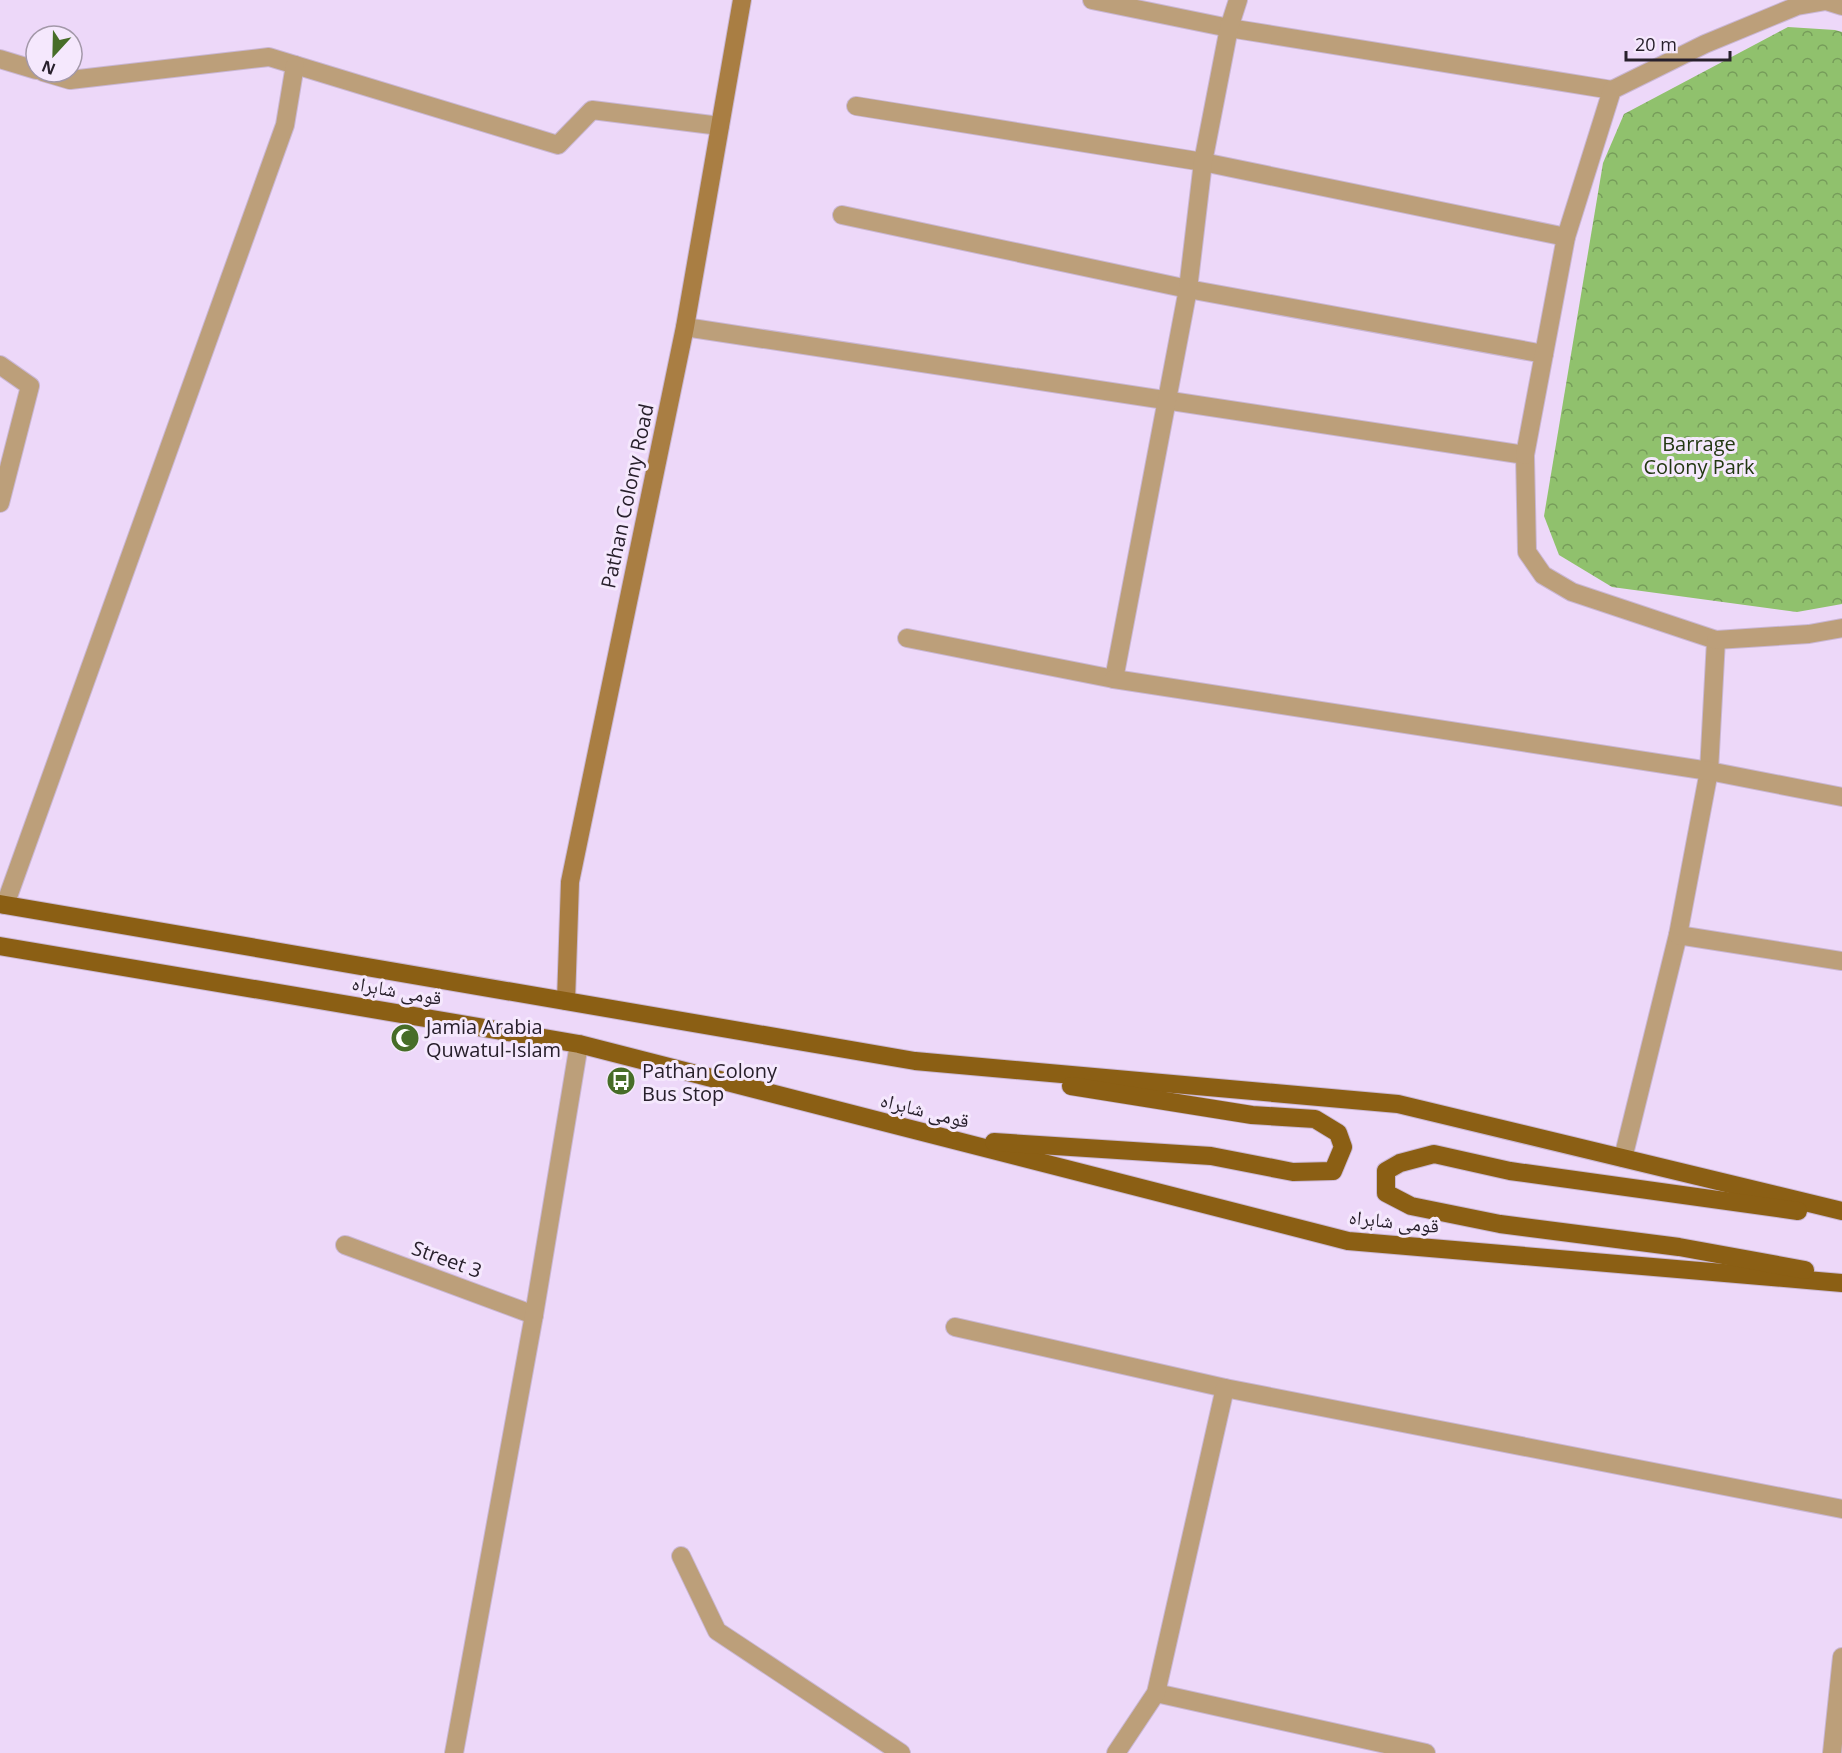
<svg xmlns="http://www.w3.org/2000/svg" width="1842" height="1753" font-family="'Open Sans','Noto Naskh Arabic',sans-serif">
<defs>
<pattern id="park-crowns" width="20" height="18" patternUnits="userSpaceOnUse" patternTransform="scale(1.5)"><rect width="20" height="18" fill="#90c16d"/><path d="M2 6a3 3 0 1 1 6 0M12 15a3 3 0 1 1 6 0" fill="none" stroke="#769c5a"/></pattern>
</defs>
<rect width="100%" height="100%" fill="#edd8f9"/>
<!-- park -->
<path fill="url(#park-crowns)" d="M1788 27 1835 30 1842 32V604L1797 612 1612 587 1559 555 1544 516 1603 163 1624 114Z"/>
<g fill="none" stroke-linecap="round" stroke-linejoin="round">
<!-- minor casing -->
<g stroke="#cab7d4" stroke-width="20">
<g id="minor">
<path d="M1092 0 1229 28 1612 90"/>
<path d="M0 59 36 70"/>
<path d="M43 72 70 80 269 57 558 145 592 110 720 126"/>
<path d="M856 106 1203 162 1566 237"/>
<path d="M842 215 1188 289 1544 354"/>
<path d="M685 327 1525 455 1527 552 1543 575 1572 592 1716 640 1709 771 1678 935 1623 1158"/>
<path d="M0 365 30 386 0 503"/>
<path d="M1525 455 1566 237 1612 90 1705 44 1797 6 1826 1 1842 6"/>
<path d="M907 638 1114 679 1188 289 1203 162 1229 28 1238 0"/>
<path d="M1716 640 1809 634 1842 628"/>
<path d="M1114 679 1709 771 1842 797"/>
<path d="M5 905 285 125 295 65"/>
<path d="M1678 935 1842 961"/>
<path d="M345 1245 534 1315"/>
<path d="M955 1327 1225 1388 1842 1509"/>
<path d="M681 1556 717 1631 901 1753"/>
<path d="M1156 1693 1426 1753"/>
<path d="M454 1753 534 1315 579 1044"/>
<path d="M1116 1753 1156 1693 1225 1388"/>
<path d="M1832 1753 1842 1657"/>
</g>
</g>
<!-- secondary casing -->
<g stroke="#cab7d4" stroke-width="20">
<path id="secondary" d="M566 1001 570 882 685 327 742 0"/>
</g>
<!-- trunk casing -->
<g stroke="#cab7d4" stroke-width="20">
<g id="trunk">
<path d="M0 904 915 1061 1398 1104 1842 1211"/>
<path d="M0 946 579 1044 1348 1241 1842 1283"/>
<path d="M994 1142 1211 1156 1293 1172 1333 1171 1343 1147 1338 1133 1315 1119 1252 1115 1071 1086"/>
<path d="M1798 1211 1510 1171 1434 1154 1400 1163 1386 1171V1193L1411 1206 1500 1224 1679 1247 1805 1270"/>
</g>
</g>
<!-- minor -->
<use href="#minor" stroke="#bc9f7a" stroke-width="18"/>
<!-- secondary -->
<use href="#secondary" stroke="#a97e43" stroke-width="18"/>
<!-- trunk -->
<use href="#trunk" stroke="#8b5f14" stroke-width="18"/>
</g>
<!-- icons -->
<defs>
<g id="mosque-disc" transform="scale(1.5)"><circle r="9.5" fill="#476d28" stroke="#f5e8fd"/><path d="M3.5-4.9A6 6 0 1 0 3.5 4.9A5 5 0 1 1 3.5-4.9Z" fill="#fff"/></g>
<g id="bus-disc" transform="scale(1.5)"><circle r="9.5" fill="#476d28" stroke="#f5e8fd"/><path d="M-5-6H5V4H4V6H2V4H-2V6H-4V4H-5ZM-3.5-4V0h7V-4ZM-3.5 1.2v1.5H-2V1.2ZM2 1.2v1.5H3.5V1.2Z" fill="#fff"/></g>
</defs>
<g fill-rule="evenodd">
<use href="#mosque-disc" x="405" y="1038"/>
<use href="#bus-disc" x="621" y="1081"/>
</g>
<g text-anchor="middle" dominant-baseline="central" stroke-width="6" stroke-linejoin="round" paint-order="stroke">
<!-- park labels -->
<g font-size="20" fill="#233812" stroke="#f5e8fd">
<text x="1699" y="443">Barrage<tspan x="1699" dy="23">Colony Park</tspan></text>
</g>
<!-- street labels -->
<g font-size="20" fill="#28202c" stroke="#f5e8fd">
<text transform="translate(627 496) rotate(-78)">Pathan Colony Road</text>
<text transform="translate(397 990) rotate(10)">قومی شاہراہ</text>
<text transform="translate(925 1110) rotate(14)">قومی شاہراہ</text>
<text transform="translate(1394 1221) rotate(6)">قومی شاہراہ</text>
<text transform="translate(447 1259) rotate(20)">Street 3</text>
</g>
<!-- poi labels -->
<g font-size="20" fill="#28202c" stroke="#f5e8fd" text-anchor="start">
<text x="426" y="1026">Jamia Arabia<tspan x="426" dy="23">Quwatul-Islam</tspan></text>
<text x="642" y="1070">Pathan Colony<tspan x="642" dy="23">Bus Stop</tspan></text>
</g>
</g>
<!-- north arrow -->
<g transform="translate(54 54) rotate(202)"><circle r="28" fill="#f5e8fd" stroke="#a398a9" stroke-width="1.5"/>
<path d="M0-4.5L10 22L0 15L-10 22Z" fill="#476d28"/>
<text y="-9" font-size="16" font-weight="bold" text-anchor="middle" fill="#28202c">N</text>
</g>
<!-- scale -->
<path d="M1626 51v9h104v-9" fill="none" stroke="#28202c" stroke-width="3"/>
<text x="1635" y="51" font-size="18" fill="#28202c" stroke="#f5e8fd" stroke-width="4.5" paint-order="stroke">20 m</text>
</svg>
